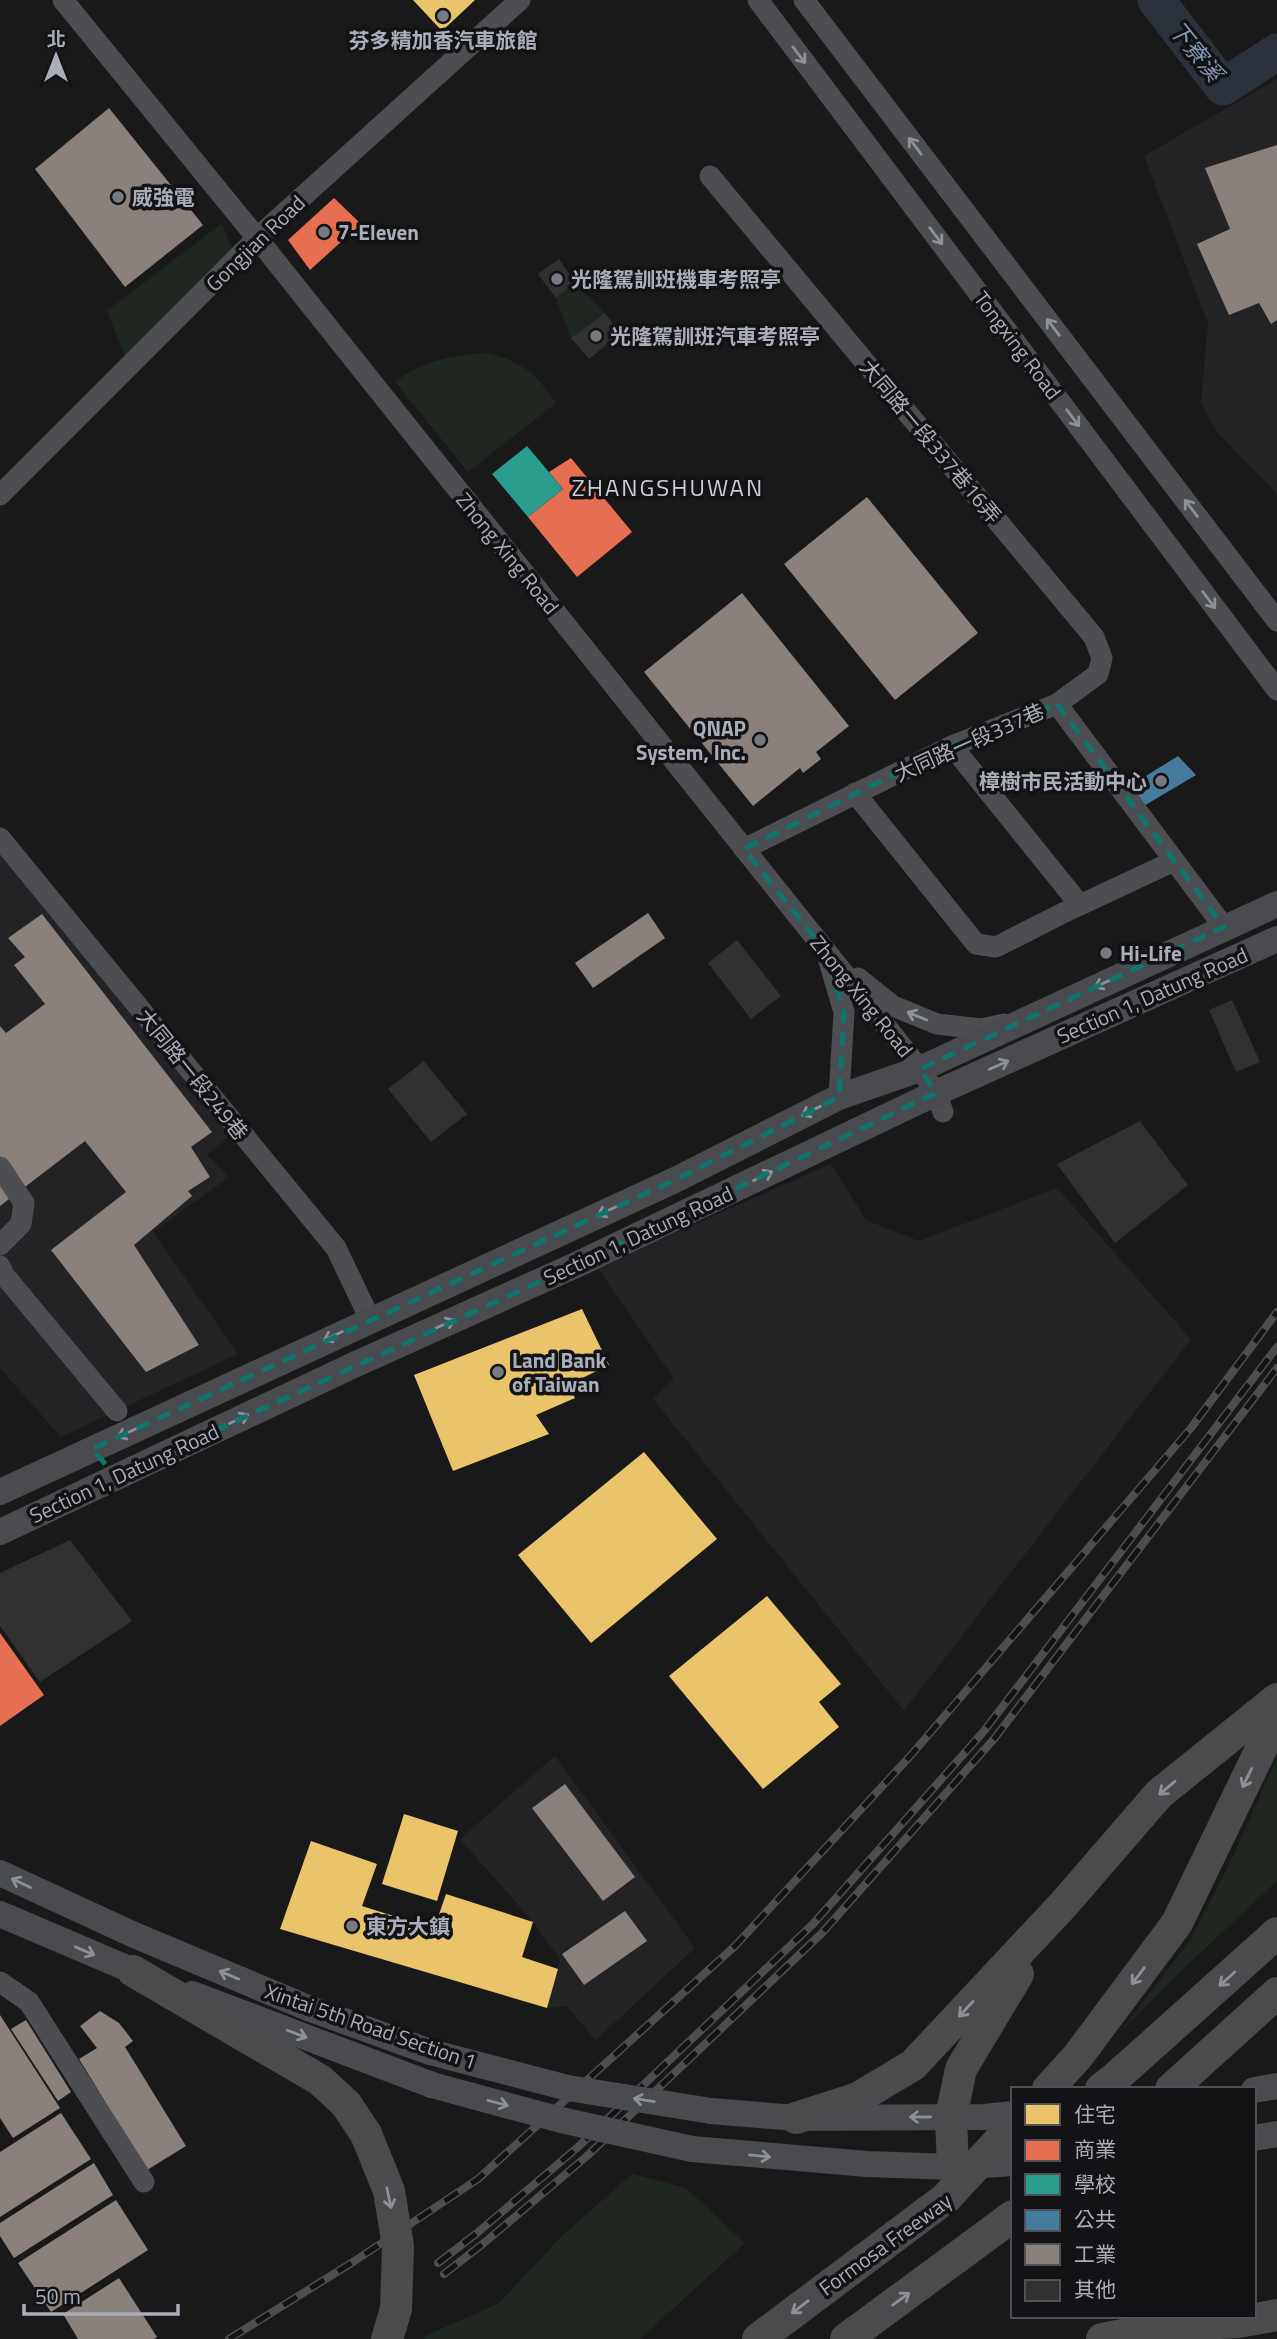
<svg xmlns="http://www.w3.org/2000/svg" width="1277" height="2339" font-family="'Titillium Web','Noto Sans TC',sans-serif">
<rect width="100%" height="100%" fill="#191919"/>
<!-- built -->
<g fill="#232325">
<path d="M1277 79V494L1217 432 1201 403 1208 323 1144 156Z"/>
<path d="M0 848 233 1133 207 1155 229 1177 153 1232 238 1354 61 1437 0 1368Z"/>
<path d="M831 1164 866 1220 919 1241 1057 1188 1191 1339 904 1711 653 1399 674 1379 597 1267Z"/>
<path d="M555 1756 695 1948 596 2040 566 2006 547 2008 560 1960 533 1922 460 1839Z"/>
</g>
<!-- green -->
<g fill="#1f2620">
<path d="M222 223 236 259 129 366 107 311Z"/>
<path d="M575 283 605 313 571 338 556 298Z"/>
<path d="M486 353C520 360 537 374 556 403L468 472 395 382C421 361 453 355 486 353Z"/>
<path d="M1277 1758V1881L1182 1970 1121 2031 1191 1939 1234 1854Z"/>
<path d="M632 2174 686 2188 745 2243 640 2339H424L429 2334 498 2304 563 2235Z"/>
</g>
<!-- homes -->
<g fill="#e9c46a">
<path d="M413 0H475L442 31Z"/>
<path d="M582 1309 609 1365 568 1385 575 1398 536 1415 549 1434 453 1471 414 1375Z"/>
<path d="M644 1452 717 1539 591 1643 518 1555Z"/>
<path d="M767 1596 841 1684 819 1702 839 1727 763 1789 669 1676Z"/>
<path d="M404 1814 458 1831 437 1901 382 1884Z"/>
<path d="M311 1841 377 1864 362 1906 434 1929 446 1894 533 1922 522 1957 558 1969 547 2008 280 1929Z"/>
</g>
<!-- shops -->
<g fill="#e76f51">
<path d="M334 198 361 224 310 270 288 240Z"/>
<path d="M571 458 632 532 577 577 528 517 563 489 549 472Z"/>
<path d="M0 1633 44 1695 0 1726Z"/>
</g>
<!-- schools -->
<path fill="#2a9d8f" d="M527 446 563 489 528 517 492 474Z"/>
<!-- public -->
<path fill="#457b9d" d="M1178 756 1196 775 1142 807 1128 787Z"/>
<!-- industry -->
<g fill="#8a817c">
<path d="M109 108 203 225 125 287 35 169Z"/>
<path d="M1277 145V320L1271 324 1259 303 1229 315 1197 244 1230 229 1205 168Z"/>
<path d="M867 497 978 633 895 700 784 564Z"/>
<path d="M742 593 849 726 816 752 821 759 803 773 800 768 753 806 644 672Z"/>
<path d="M648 913 665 938 593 988 575 963Z"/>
<path d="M42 914 212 1132 191 1147 210 1177 188 1191 192 1196 134 1245 199 1345 146 1372 51 1250 126 1192 85 1141 0 1206V1026L6 1033 45 1004 14 965 25 957 8 938Z"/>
<path d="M565 1784 635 1877 603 1901 532 1808Z"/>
<path d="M625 1911 647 1941 584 1985 562 1954Z"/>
<path d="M100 2011 119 2023 133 2041 125 2047 186 2146 147 2170 79 2059 97 2048 80 2026Z"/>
<path d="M0 2015 60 2108 13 2138 0 2118Z"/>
<path d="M26 2020 71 2092 58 2101 11 2029Z"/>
<path d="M61 2113 91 2159 0 2217V2152Z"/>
<path d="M94 2163 113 2195 14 2258 0 2236V2223Z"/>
<path d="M116 2200 148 2250 51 2312 18 2263Z"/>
<path d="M119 2278 157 2337 154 2339H78L63 2314Z"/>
</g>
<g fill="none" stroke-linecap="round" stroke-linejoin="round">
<!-- river -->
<path stroke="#2c323b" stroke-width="37" d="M1156 0 1223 87 1277 52"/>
</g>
<!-- building -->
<g fill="#313131">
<path d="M559 259 575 283 556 298 538 274Z"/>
<path d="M605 313 620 334 589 359 571 338Z"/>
<path d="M737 940 781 996 751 1019 708 963Z"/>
<path d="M1232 1000 1260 1062 1236 1072 1209 1010Z"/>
<path d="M424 1061 467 1114 431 1142 388 1089Z"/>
<path d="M1140 1121 1188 1185 1115 1243 1057 1164Z"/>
<path d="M70 1540 132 1621 40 1682 0 1626V1573Z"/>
</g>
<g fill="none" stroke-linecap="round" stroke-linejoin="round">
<!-- minor -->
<g stroke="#4d4e52" stroke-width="21">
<path d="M63 0 257 238 920 1069 936 1093 943 1112"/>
<path d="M758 0 1277 690"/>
<path d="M804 0 1277 621"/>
<path d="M710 176 1094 637 1102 658 1098 674 1057 704"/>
<path d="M0 495 257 238 520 0"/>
<path d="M952 746 1080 905"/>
<path d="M855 793 976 944 996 947 1065 912 1174 861"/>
<path d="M0 838 336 1248 370 1319"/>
<path d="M744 849 952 746 1057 704 1224 927"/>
<path d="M829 961 844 1012 839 1097"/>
<path d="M858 978 893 1006 937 1024 982 1029 1004 1024"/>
<path d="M0 1167 24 1203 21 1224 0 1245"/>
<path d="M0 1266 4 1275 117 1411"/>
<path d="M0 1982 29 2002 144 2182"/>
</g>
<!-- major -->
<g stroke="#4a4b4e" stroke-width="26">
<path d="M0 1492 675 1180 839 1097 920 1069 1277 904"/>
<path d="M0 1532 356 1364 576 1265 936 1093 1277 939"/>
<path d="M0 1873 132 1934 308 2008 430 2052"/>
<path d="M0 1914 150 1978"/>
<path d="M192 1994 432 2085"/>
<path d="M1254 2090 1277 2086"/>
<path d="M711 2111 796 2118 984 2117 1013 2114"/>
<path d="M1254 2138 1277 2134"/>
<path d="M692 2149 867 2164 953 2167 1013 2163"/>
</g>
<!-- highway -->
<g stroke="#4b4b4e" stroke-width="32">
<path d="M133 1971 320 2080 346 2104 366 2134"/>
<path d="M1048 2089 1078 2056 1177 1923 1277 1716"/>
<path d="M1101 2089 1114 2079 1277 1933"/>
<path d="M1171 2089 1277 1993"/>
<path d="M796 2118 858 2098 913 2065 1063 1905 1159 1794 1277 1699"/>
<path d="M953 2167 951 2117 961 2069 1018 1974"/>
<path d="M758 2339 946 2198"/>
<path d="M846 2339 1013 2216"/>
<path d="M1102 2339 1169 2326 1238 2322 1277 2315"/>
</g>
<!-- rail casing -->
<g stroke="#4d4e50" stroke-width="8">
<g id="rail">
<path d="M438 2263 477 2233 578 2147 813 1924 984 1731 1277 1347"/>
<path d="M444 2274 484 2243 587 2156 822 1933 994 1739 1277 1368"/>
<path d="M229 2339 353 2262 478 2179 735 1946 912 1754 1191 1428 1277 1312"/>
</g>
</g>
<!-- rail -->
<use href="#rail" stroke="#131315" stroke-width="5" stroke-dasharray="16" stroke-linecap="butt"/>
<!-- major-bridge -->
<g stroke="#4a4b4e" stroke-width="26">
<path d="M430 2052 568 2088 711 2111"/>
<path d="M432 2085 561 2120 692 2149"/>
</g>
<!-- highway-bridge -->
<g stroke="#4b4b4e" stroke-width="32">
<path d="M366 2134 389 2191 398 2246 396 2309 387 2339"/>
<path d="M946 2198 1013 2126"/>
</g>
</g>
<!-- one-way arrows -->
<defs><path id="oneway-shaft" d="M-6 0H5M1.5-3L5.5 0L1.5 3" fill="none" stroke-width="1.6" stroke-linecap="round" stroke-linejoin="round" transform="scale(1.75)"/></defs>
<g stroke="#8e919a">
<use href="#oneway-shaft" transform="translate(799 55) rotate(53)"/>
<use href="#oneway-shaft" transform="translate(915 146) rotate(-127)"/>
<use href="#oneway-shaft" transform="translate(936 236) rotate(53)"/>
<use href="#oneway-shaft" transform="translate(1053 327) rotate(-127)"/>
<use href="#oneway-shaft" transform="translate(1073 418) rotate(53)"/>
<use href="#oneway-shaft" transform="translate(1191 508) rotate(-127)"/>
<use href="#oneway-shaft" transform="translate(1209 600) rotate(53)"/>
<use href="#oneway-shaft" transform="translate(917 1016) rotate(-158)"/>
</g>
<g stroke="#8d9099">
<use href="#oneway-shaft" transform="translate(1104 983) rotate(155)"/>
<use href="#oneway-shaft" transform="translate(999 1065) rotate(-24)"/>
<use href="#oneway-shaft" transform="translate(811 1111) rotate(153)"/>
<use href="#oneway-shaft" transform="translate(763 1176) rotate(-26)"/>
<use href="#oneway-shaft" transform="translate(607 1211) rotate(155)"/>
<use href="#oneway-shaft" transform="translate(445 1324) rotate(-24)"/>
<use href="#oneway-shaft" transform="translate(333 1336) rotate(155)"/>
<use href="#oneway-shaft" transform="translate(239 1419) rotate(-25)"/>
<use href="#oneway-shaft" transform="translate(127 1433) rotate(155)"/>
<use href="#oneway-shaft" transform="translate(21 1883) rotate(-155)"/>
<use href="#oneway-shaft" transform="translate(85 1951) rotate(23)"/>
<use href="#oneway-shaft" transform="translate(229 1975) rotate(-157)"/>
<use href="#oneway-shaft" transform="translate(297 2034) rotate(21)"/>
<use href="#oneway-shaft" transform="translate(644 2100) rotate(-171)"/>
<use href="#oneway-shaft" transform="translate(498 2103) rotate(15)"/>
<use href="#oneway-shaft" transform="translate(920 2117) rotate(180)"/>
<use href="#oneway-shaft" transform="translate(760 2156) rotate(6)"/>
</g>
<g stroke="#8e9099">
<use href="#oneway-shaft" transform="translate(1247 1778) rotate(116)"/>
<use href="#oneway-shaft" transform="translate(1167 1788) rotate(140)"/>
<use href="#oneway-shaft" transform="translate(1138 1976) rotate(127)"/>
<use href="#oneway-shaft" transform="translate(1227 1979) rotate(138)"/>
<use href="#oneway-shaft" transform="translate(966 2009) rotate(133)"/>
<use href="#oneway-shaft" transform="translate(389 2198) rotate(78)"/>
<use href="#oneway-shaft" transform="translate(901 2299) rotate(-36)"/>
<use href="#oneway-shaft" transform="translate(800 2307) rotate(143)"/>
</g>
<!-- marked area -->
<path fill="none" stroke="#0f766e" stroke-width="5" stroke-dasharray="14 9" stroke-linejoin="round" d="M1057 704 1224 927 920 1069 936 1093 576 1265 116 1476 92 1449 675 1180 839 1097 844 1012 826 952 744 849 952 746Z"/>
<!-- markers -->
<g fill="#777a81" stroke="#131315" stroke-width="2.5">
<circle cx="443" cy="16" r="7"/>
<circle cx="118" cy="197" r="7"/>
<circle cx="324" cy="232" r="7"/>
<circle cx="557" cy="279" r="7"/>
<circle cx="596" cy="336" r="7"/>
<circle cx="760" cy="740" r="7"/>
<circle cx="1161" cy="781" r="7"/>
<circle cx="1106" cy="953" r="7"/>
<circle cx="498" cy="1372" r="7"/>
<circle cx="352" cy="1926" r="7"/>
</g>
<g text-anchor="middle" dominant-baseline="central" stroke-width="7" stroke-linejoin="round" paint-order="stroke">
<!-- poi labels -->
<g font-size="21" font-weight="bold" fill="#aaaeb9" stroke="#131315" text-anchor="start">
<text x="443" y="40" text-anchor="middle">芬多精加香汽車旅館</text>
<text x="132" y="197">威強電</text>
<text x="338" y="232">7-Eleven</text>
<text x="571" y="279">光隆駕訓班機車考照亭</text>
<text x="610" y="336">光隆駕訓班汽車考照亭</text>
<text x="746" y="728" text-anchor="end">QNAP<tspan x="746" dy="24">System, Inc.</tspan></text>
<text x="1147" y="781" text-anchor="end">樟樹市民活動中心</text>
<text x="1120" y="953">Hi-Life</text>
<text x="512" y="1360">Land Bank<tspan x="512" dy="24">of Taiwan</tspan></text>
<text x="366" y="1926">東方大鎮</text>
</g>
<!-- street labels -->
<g font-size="21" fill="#aaaeb9" stroke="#131315">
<text transform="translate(255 243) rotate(-44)">Gongjian Road</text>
<text transform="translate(1018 345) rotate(53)">Tongxing Road</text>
<text transform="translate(931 441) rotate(50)">大同路一段337巷16弄</text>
<text transform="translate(508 553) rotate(51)">Zhong Xing Road</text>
<text transform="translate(969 742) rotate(-24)">大同路一段337巷</text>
<text transform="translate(1152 995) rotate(-24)">Section 1, Datung Road</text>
<text transform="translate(862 996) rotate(51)">Zhong Xing Road</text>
<text transform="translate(193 1074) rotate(51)">大同路一段249巷</text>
<text transform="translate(638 1235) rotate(-25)">Section 1, Datung Road</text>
<text transform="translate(124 1473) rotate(-25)">Section 1, Datung Road</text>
<text transform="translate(371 2026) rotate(19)">Xintai 5th Road Section 1</text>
<text transform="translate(885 2244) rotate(-36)">Formosa Freeway</text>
</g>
<!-- water labels -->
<g font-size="23" font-style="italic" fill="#8298b4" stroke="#131315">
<text transform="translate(1196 51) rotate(51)">下寮溪</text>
</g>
<!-- quarter labels -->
<g font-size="24" letter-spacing="2" fill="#cbcdd5" stroke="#131315">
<text x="668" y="487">ZHANGSHUWAN</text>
</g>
</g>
<!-- legend -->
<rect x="1011" y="2087" width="245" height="231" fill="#131315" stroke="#4f5157" stroke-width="2"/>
<rect x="1025" y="2104" width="35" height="21" fill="#e9c46a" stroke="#4f5157" stroke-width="2"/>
<text x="1074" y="2122" font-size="21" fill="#aaaeb9">住宅</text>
<rect x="1025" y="2140" width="35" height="21" fill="#e76f51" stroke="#4f5157" stroke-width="2"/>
<text x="1074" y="2157" font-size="21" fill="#aaaeb9">商業</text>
<rect x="1025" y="2174" width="35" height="21" fill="#2a9d8f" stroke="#4f5157" stroke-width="2"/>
<text x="1074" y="2192" font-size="21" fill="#aaaeb9">學校</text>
<rect x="1025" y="2210" width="35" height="21" fill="#457b9d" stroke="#4f5157" stroke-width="2"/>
<text x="1074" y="2227" font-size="21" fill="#aaaeb9">公共</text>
<rect x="1025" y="2244" width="35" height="21" fill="#8a817c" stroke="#4f5157" stroke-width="2"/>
<text x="1074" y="2262" font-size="21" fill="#aaaeb9">工業</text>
<rect x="1025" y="2280" width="35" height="21" fill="#313131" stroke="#4f5157" stroke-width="2"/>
<text x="1074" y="2297" font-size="21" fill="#aaaeb9">其他</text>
<!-- north arrow -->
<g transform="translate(56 56)" stroke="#131315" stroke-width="5" paint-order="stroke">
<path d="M0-5L12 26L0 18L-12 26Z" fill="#aaaeb9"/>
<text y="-10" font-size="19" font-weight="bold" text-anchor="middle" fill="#aaaeb9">北</text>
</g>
<!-- scale -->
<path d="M24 2304v10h154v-10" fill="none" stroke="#aaaeb9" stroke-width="3.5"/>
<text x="35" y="2304" font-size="21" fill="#aaaeb9" stroke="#131315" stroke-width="5" paint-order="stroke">50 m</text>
</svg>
